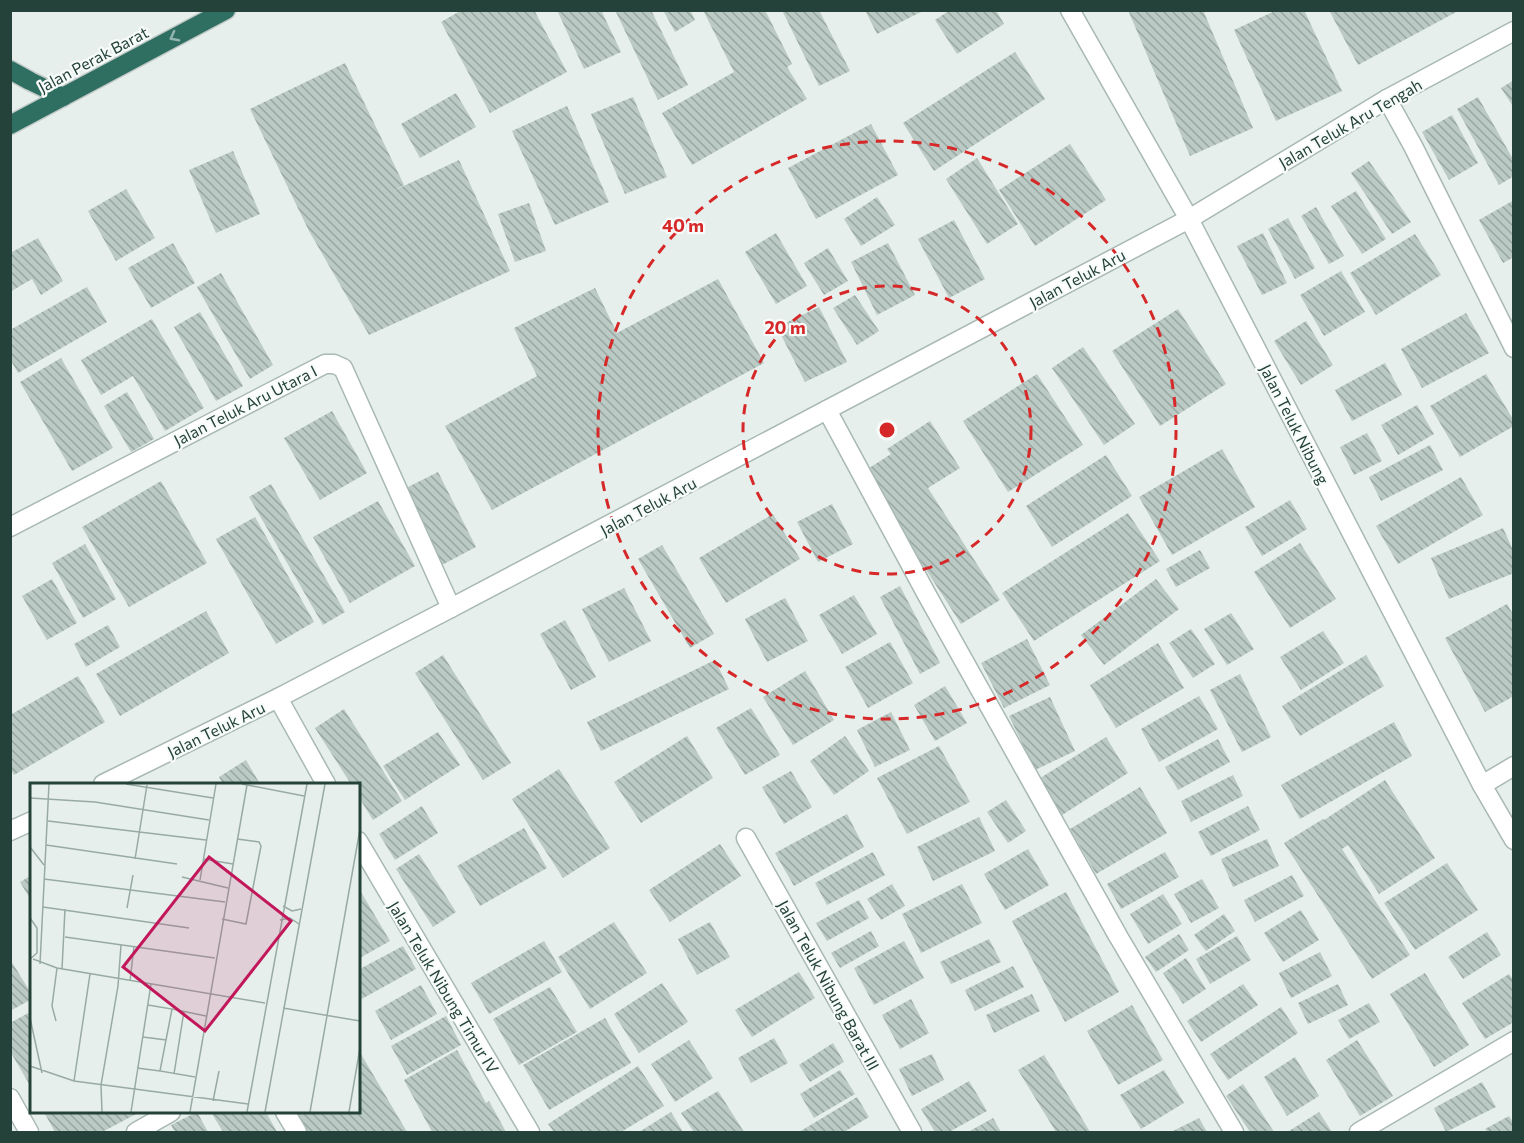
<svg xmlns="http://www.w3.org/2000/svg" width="1524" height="1143" font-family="Commissioner,sans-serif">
<defs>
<pattern id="building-back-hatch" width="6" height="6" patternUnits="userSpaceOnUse" patternTransform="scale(1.5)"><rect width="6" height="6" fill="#bbcac4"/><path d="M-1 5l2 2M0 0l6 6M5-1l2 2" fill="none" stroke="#98a6a0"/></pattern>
</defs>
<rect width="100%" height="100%" fill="#e6efeb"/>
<!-- building -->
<g fill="url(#building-back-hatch)">
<path d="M462 10H534L567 72 490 113 441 22Z"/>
<path d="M557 10H601L621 52 584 69Z"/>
<path d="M615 10H651L688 85 658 100Z"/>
<path d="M663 10H690L695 20 675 32Z"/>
<path d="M703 10H765L792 64 787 67 807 99 692 165 662 113 734 72Z"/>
<path d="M782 10H819L850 71 819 86Z"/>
<path d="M865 10H925L877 34Z"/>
<path d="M950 10H996L1004 24 957 54 935 20Z"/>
<path d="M1128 10H1203L1253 128 1190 156Z"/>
<path d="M1277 10H1304L1342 91 1276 121 1234 30Z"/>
<path d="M1329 10H1460L1358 65Z"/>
<path d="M1015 52 1045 99 934 171 903 123Z"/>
<path d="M345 63 404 185 393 191 459 160 510 271 369 335 309 231 250 109Z"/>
<path d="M1514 80V108L1501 88Z"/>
<path d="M456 93 476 127 420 158 401 124Z"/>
<path d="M633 97 667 177 625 194 591 114Z"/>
<path d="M1478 97 1514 161V176L1499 185 1457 109Z"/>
<path d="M567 106 609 202 555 225 512 131Z"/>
<path d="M1452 115 1478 163 1449 180 1422 132Z"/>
<path d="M871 124 898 175 816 219 788 168Z"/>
<path d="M1070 144 1106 200 1035 246 999 190Z"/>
<path d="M233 151 260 214 216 233 189 170Z"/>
<path d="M977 158 1018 224 987 244 946 179Z"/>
<path d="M1369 161 1411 222 1392 234 1351 173Z"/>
<path d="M126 189 155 238 116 261 88 211Z"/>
<path d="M1356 191 1386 239 1362 254 1331 206Z"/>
<path d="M877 197 895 225 861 246 844 219Z"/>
<path d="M1514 200V257L1503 263 1479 220Z"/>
<path d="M529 203 546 251 515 262 498 214Z"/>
<path d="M1316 207 1344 256 1329 264 1301 216Z"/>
<path d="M1288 218 1315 268 1295 279 1268 229Z"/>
<path d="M954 220 985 279 949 298 918 239Z"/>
<path d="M776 233 807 286 776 304 745 252Z"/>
<path d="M1263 233 1287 283 1262 295 1237 246Z"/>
<path d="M1415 234 1441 275 1376 315 1350 273Z"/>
<path d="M38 238 63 281 41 295 32 279 10 292V253Z"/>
<path d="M173 243 195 283 151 308 128 268Z"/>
<path d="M888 243 915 295 877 315 851 262Z"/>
<path d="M828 248 848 281 824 295 804 263Z"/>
<path d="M1341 271 1365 312 1324 336 1300 295Z"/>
<path d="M221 273 273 365 250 379 197 287Z"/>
<path d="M718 279 764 363 492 510 445 426 537 376 514 328 595 288 617 333Z"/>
<path d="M87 287 107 322 18 373 10 359V330Z"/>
<path d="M855 295 879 331 857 345 833 308Z"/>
<path d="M819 307 847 362 805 382 777 327Z"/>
<path d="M1178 309 1226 384 1160 426 1112 351Z"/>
<path d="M200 312 243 386 216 401 174 327Z"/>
<path d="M1466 313 1489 353 1422 388 1401 349Z"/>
<path d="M152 319 204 408 165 431 133 376 101 395 81 360Z"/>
<path d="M1306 321 1333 365 1301 385 1274 341Z"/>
<path d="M1083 347 1135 424 1104 445 1052 368Z"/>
<path d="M61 358 113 448 72 471 20 382Z"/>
<path d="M1385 363 1402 395 1352 421 1335 390Z"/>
<path d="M1037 374 1083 445 1008 492 963 421Z"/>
<path d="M1486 374 1514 421V426L1460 457 1430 406Z"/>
<path d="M127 392 154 439 131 452 104 406Z"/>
<path d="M1417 405 1434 434 1398 455 1381 425Z"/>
<path d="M332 411 367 473 320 500 284 438Z"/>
<path d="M930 421 960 468 928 488 1000 600 961 624 863 472 891 454 887 449Z"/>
<path d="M1367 433 1382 461 1354 475 1340 447Z"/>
<path d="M1430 445 1443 470 1381 501 1369 477Z"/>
<path d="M1222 449 1255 507 1172 555 1139 497Z"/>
<path d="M1106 455 1132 496 1052 547 1026 506Z"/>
<path d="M438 472 476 547 442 565 404 489Z"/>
<path d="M1461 477 1483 515 1398 564 1376 526Z"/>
<path d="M161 481 207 563 129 607 82 527Z"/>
<path d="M271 484 345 612 323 625 249 497Z"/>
<path d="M1290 500 1307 529 1262 556 1245 527Z"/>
<path d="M378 501 415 566 350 603 313 537Z"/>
<path d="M832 504 853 544 818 562 797 522Z"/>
<path d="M1128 513 1160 561 1034 641 1002 593Z"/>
<path d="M773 514 800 559 726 603 699 558Z"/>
<path d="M255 517 314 622 276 644 216 539Z"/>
<path d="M1503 528 1514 552V573L1449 599 1431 558Z"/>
<path d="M1300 543 1336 599 1290 628 1254 572Z"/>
<path d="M85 544 116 599 83 618 52 563Z"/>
<path d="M662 545 714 634 690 648 638 559Z"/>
<path d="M1200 550 1210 568 1176 587 1166 569Z"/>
<path d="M52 579 77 623 47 640 22 596Z"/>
<path d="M1156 579 1179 609 1104 665 1081 635Z"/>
<path d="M900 586 940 663 920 674 880 597Z"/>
<path d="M624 588 651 641 609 662 582 609Z"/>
<path d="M854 595 877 634 842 654 819 615Z"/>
<path d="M785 598 808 641 767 662 745 619Z"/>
<path d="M1507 604 1514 616V696L1485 712 1445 638Z"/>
<path d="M206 611 229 653 120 716 96 674Z"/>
<path d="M1231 613 1254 649 1227 665 1204 629Z"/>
<path d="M565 620 596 677 571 690 540 634Z"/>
<path d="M108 625 120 647 86 667 74 644Z"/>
<path d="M1191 629 1215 664 1193 678 1169 643Z"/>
<path d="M1323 631 1344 663 1301 690 1280 657Z"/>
<path d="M1027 639 1050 685 1004 708 981 663Z"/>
<path d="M890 642 913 683 868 708 845 667Z"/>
<path d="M1158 643 1184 688 1116 728 1090 685Z"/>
<path d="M443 655 511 763 483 780 415 673Z"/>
<path d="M1366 655 1384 686 1300 736 1282 706Z"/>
<path d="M715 660 729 689 601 751 587 722Z"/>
<path d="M805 671 834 720 793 745 763 697Z"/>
<path d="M1240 674 1271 737 1242 752 1210 690Z"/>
<path d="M78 676 105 722 14 775 10 768V715Z"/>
<path d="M945 686 967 723 935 741 914 705Z"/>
<path d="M1199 696 1218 729 1159 762 1141 729Z"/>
<path d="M1050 697 1075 751 1035 770 1009 716Z"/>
<path d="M751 708 780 755 745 775 716 728Z"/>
<path d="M344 709 402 801 373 820 358 796V784H351L315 728Z"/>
<path d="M891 712 910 750 875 767 857 730Z"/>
<path d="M1394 722 1412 756 1300 819 1281 785Z"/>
<path d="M438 732 460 765 405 800 383 766Z"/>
<path d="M687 736 713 778 641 823 614 782Z"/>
<path d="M845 736 869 771 834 795 810 761Z"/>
<path d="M1106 737 1128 773 1059 817 1037 780Z"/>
<path d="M1218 739 1230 762 1178 790 1165 767Z"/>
<path d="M939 746 970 802 907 834 877 778Z"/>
<path d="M246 760 260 784H223L219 777Z"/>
<path d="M559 769 610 848 563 878 512 799Z"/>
<path d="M791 771 812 807 784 824 762 787Z"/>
<path d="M1233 775 1243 796 1191 822 1181 801Z"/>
<path d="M1385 780 1435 858 1379 894 1348 845 1342 849 1410 955 1372 979 1284 843 1323 819 1324 820Z"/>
<path d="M1140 787 1167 833 1096 874 1070 829Z"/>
<path d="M1006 800 1026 831 1008 843 987 812Z"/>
<path d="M422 806 438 833 395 860 379 834Z"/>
<path d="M1248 806 1260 830 1211 856 1198 832Z"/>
<path d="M847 814 864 847 794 886 775 853Z"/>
<path d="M979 817 995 851 933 881 917 847Z"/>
<path d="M524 828 547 868 480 906 457 866Z"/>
<path d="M1267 839 1279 866 1233 887 1221 859Z"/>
<path d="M720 844 741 876 670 922 649 890Z"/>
<path d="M1028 849 1049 885 1005 910 984 874Z"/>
<path d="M873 852 885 875 827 905 815 883Z"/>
<path d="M1165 852 1179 877 1121 909 1107 884Z"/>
<path d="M419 854 456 912 433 927 396 869Z"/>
<path d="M1447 863 1478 910 1415 950 1384 903Z"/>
<path d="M32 875V902L20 882Z"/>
<path d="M1292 875 1304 896 1255 922 1244 900Z"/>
<path d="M1202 879 1219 908 1191 923 1174 894Z"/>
<path d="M892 884 905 906 881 920 867 899Z"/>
<path d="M962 884 982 923 921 953 902 914Z"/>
<path d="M358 887 390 941 358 959Z"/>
<path d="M1066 892 1119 992 1065 1022 1012 921Z"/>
<path d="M1163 894 1182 924 1148 944 1130 914Z"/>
<path d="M859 900 869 918 827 941 816 923Z"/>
<path d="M1301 910 1319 940 1283 962 1264 933Z"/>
<path d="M1224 914 1235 931 1206 951 1194 935Z"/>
<path d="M614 922 647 973 590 1009 558 957Z"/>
<path d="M710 922 730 957 697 975 678 939Z"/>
<path d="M871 931 879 946 840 968 831 953Z"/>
<path d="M1487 932 1501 955 1463 979 1448 957Z"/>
<path d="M1179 934 1189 950 1156 972 1145 957Z"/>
<path d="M1237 936 1251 960 1210 984 1196 959Z"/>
<path d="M989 939 1001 962 951 984 940 962Z"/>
<path d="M544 941 562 972 489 1014 471 983Z"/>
<path d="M904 941 924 978 874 1005 854 968Z"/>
<path d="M403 946 416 969 358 1001V970Z"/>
<path d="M1320 952 1332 976 1291 998 1279 973Z"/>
<path d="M1186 958 1206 989 1183 1004 1163 973Z"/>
<path d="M10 959 32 995V999L10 1011Z"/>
<path d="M1013 966 1024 987 975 1011 965 990Z"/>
<path d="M799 972 815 998 752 1037 735 1010Z"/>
<path d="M1425 973 1469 1045 1434 1067 1390 994Z"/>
<path d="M1509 974 1514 981V1022L1485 1039 1462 1003Z"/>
<path d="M662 983 688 1022 639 1053 614 1014Z"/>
<path d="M1243 984 1258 1005 1201 1042 1187 1021Z"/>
<path d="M1338 984 1348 1005 1308 1024 1298 1003Z"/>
<path d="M421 985 437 1014 391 1040 375 1011Z"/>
<path d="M550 987 577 1032 519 1065 493 1019Z"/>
<path d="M1032 994 1040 1011 994 1033 986 1015Z"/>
<path d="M911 999 929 1033 900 1049 882 1015Z"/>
<path d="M1369 1003 1380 1022 1349 1039 1338 1020Z"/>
<path d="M1132 1005 1163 1060 1118 1085 1087 1031Z"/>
<path d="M1281 1007 1298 1033 1228 1080 1210 1054Z"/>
<path d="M32 1011V1089L10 1051V1023Z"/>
<path d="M446 1016 461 1045 407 1075 391 1046Z"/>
<path d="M605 1018 631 1063 549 1110 523 1065Z"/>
<path d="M774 1038 788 1063 751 1083 738 1058Z"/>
<path d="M689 1040 713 1078 675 1102 651 1064Z"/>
<path d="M1357 1040 1393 1096 1360 1116 1326 1060Z"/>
<path d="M833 1043 844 1062 810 1082 799 1065Z"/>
<path d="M358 1049 407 1132H306L294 1112H358Z"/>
<path d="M457 1050 486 1103 489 1101 506 1132H432L404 1080Z"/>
<path d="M932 1054 944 1080 912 1096 899 1069Z"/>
<path d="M1044 1055 1090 1132H1056L1018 1070Z"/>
<path d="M1295 1057 1319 1096 1287 1116 1264 1077Z"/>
<path d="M638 1066 664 1106 621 1132H554L548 1124Z"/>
<path d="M840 1070 855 1094 814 1118 800 1094Z"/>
<path d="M1164 1070 1184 1103 1141 1129 1120 1095Z"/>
<path d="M969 1081 987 1111 949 1132H935L921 1109Z"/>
<path d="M1482 1082 1496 1107 1446 1132 1434 1108Z"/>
<path d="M1243 1084 1274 1132H1250L1226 1096Z"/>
<path d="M718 1091 744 1132H694L681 1113Z"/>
<path d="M857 1097 869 1117 844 1132H799Z"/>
<path d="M44 1112H140L102 1132H55Z"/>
<path d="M197 1112 208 1132H175L171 1125Z"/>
<path d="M211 1112H266L277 1132H223Z"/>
<path d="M671 1112 683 1132H639Z"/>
<path d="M1319 1112 1332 1132H1290L1289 1131Z"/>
<path d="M1509 1116 1514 1124V1132H1488L1485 1129Z"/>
<path d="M993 1118 1001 1132H968Z"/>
<path d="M1199 1118 1207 1132H1171Z"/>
</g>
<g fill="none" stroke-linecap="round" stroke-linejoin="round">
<!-- street casing -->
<g stroke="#a8b8b2" stroke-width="21">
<g id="street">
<path d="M1070 10 1189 219 1482 785 1514 840"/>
<path d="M1387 99 1413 146 1514 348"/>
<path d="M827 410 927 595 1118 936 1234 1132"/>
<path d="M10 527 325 364H334L343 368 451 608"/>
<path d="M278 698 326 784"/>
<path d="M103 784 278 698 451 608 1189 219 1387 99 1514 31"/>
<path d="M1482 785 1514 766"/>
<path d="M10 831 32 821"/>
<path d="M746 838 912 1132"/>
<path d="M358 841 530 1132"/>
<path d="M10 1098 29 1132"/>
<path d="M285 1112 297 1132"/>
<path d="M136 1132 171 1112"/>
<path d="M1359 1132 1514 1041"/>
</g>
</g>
<!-- highway casing -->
<g stroke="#c2cac8" stroke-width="21">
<g id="highway">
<path d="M10 70 30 81 63 97"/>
<path d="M10 125 226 10"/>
</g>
</g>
<!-- street -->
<use href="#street" stroke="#fff" stroke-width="18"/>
<!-- highway -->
<use href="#highway" stroke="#2f6f62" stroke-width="18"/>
</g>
<!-- one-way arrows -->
<defs><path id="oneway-chevron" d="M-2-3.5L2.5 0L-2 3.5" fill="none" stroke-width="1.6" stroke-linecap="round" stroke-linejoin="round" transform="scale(1.5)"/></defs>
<use stroke="#93b5ae" href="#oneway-chevron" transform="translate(174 37) rotate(152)"/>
<!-- distance rings -->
<g fill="none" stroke="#d62828" stroke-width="3" stroke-dasharray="10 8">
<circle cx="887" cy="430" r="144"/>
<circle cx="887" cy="430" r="289"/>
</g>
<g text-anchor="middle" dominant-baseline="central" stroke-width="4.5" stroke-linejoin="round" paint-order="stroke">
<!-- street labels -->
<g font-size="16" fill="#24423a" stroke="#f7fbf9">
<text transform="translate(93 59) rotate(-28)">Jalan Perak Barat</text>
<text transform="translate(1350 123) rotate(-30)">Jalan Teluk Aru Tengah</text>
<text transform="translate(1077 278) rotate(-28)">Jalan Teluk Aru</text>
<text transform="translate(245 405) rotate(-27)">Jalan Teluk Aru Utara I</text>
<text transform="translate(1295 424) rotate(63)">Jalan Teluk Nibung</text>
<text transform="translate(648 506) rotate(-28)">Jalan Teluk Aru</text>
<text transform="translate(216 729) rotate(-26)">Jalan Teluk Aru</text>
<text transform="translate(829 985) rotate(61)">Jalan Teluk Nibung Barat III</text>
<text transform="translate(444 987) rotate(59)">Jalan Teluk Nibung Timur IV</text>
</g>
</g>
<!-- overview -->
<g transform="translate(30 783)">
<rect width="330" height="330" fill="#e6efeb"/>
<path fill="none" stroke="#98aaa4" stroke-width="1.5" d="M96 1 183 15M212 1 274 13M0 15 65 19 179 37M18 38 176 57M16 62 147 81M0 64 14 82M105 76 117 2M173 76 203 81M152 94 198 105M14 96 195 119M170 97 186 1M253 123 262 128 271 126M13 124 159 145M97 125 103 92M0 135 7 145V170L0 176M192 136 216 141 231 63 229 59 207 56M250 137 260 135 269 141M35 154 185 175M3 176 27 185 235 220M10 181 19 1M32 186 35 126M100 198 104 163M118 222 142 226 136 257M253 225 330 238M142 226 176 233M0 235 12 290M26 238 22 223 27 185M113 254 136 257 130 288 165 294M0 283 44 298 218 321M107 285 130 288M144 291 154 228M44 298 60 191M183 318 189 288M72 329 71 302 88 203 91 162M101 329 121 201M160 329 217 2M217 329 277 1M235 329 295 1M280 329 330 46M319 329 330 265"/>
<path fill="#c2185b" fill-opacity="0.15" stroke="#c2185b" stroke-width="3" d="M179 74 261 138 175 248 93 184Z"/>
<rect width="330" height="330" fill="none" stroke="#24423a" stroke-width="3"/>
</g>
<circle cx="887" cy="430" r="9" fill="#d62828" stroke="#f7fbf9" stroke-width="3"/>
<g font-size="18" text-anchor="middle" font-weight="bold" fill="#d62828" stroke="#f7fbf9" stroke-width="4.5" stroke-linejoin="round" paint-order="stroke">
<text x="683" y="232">40 m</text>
<text x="785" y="334">20 m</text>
</g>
<!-- border -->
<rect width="1524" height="1143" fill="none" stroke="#24423a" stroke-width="24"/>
</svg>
